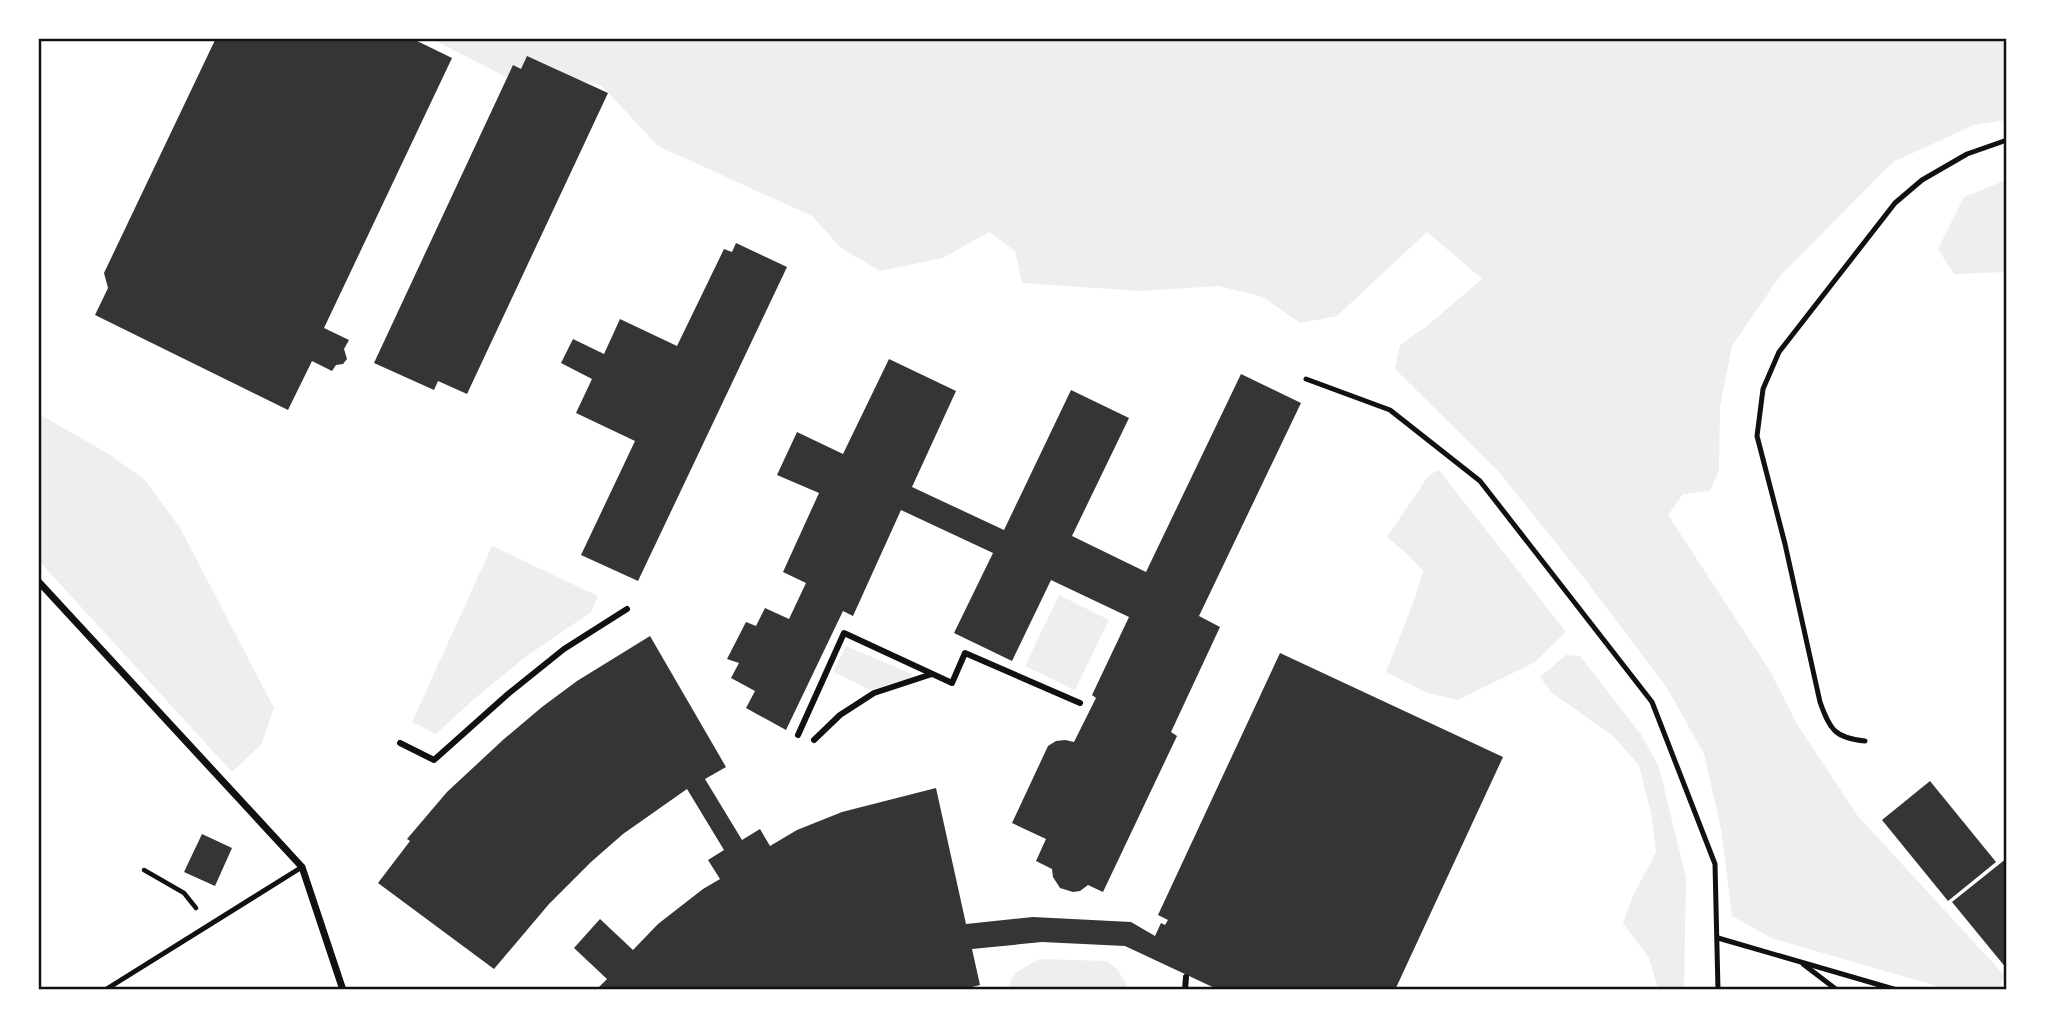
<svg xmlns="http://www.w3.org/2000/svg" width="2045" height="1028" font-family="'Space Grotesk',sans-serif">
<rect width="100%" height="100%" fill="#fff"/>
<!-- green -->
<g fill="#eee">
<path d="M432 39H2006V120L1974 125 1893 162 1780 276 1732 346 1720 407 1719 470 1710 491 1683 494 1668 515 1770 671 1797 724 1857 815 2004 975 2000 989H1947L1771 938 1732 916 1721 829 1704 754 1667 688 1584 578 1498 471 1395 369 1400 345 1428 325 1482 279 1427 232 1337 316 1300 323 1263 297 1219 286 1140 291 1022 283 1015 251 989 232 943 258 880 271 841 248 812 216 658 146 601 85 563 78 516 82Z"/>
<path d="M2006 180V272L1954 274 1938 249 1964 197Z"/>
<path d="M39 414 107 453 145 480 180 528 274 708 261 745 232 772 39 561Z"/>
<path d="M1439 470 1566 632 1535 662 1458 700 1427 693 1386 672 1415 598 1423 571 1407 554 1387 537 1429 475Z"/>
<path d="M492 546 598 596 591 612 524 658 473 700 436 734 412 722Z"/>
<path d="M1059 595 1109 620 1075 690 1025 666Z"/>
<path d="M846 646 912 674 910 678 871 690 833 672Z"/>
<path d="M1566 655 1580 656 1642 736 1659 767 1686 878 1684 989H1658L1649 958 1623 923 1633 896 1656 852 1651 813 1639 765 1612 735 1552 693 1540 677Z"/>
<path d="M1039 959 1107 961 1117 969 1129 989H1007L1015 973Z"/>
</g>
<!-- building -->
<g fill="#353535">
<path d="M216 38H411L452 58 324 328 349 340 344 349 347 359 343 364 336 365 332 371 312 361 288 410 95 315 108 288 104 273Z"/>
<path d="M527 56 608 93 467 394 438 381 434 390 374 363 513 65 521 69Z"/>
<path d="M736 243 787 267 638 581 581 555 635 441 576 413 592 379 561 363 573 339 604 354 620 319 677 346 724 249 732 252Z"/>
<path d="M889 359 956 391 912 487 1004 530 1071 390 1129 418 1072 536 1146 572 1241 374 1301 403 1199 616 1220 627 1171 732 1177 736 1103 892 1088 885 1080 891 1073 892 1060 888 1053 877 1052 869 1036 861 1046 839 1012 823 1048 746 1056 741 1065 740 1074 742 1096 698 1092 695 1129 617 1051 580 1012 661 954 633 993 553 901 510 853 616 843 611 786 730 746 708 755 691 731 678 739 663 727 659 746 622 756 626 765 608 789 619 806 583 783 572 819 493 777 475 797 432 843 454Z"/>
<path d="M650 636 726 767 705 779 742 840 760 829 770 846 797 830 842 812 936 788 966 924 1033 917 1131 922 1155 936 1161 923 1165 925 1168 920 1158 915 1280 653 1503 757 1395 990H1219L1125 946 1042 942 972 949 980 985 960 990H596L607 979 574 948 600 919 633 950 658 924 703 889 720 879 708 860 724 850 687 789 623 834 591 862 549 904 494 969 378 883 410 841 407 839 447 792 504 739 542 707 577 681Z"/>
<path d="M1930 781 1996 862 1948 901 1882 820Z"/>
<path d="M202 834 232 848 215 886 184 872Z"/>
<path d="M2007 858V969L1952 902Z"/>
</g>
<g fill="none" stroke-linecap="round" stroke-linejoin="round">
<!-- path -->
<path stroke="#111" stroke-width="4.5" d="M144 870 184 893 196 908"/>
<!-- service -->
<g stroke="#111" stroke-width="5">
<path d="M1306 379 1390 410 1480 481 1652 702 1715 864 1718 990"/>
<path d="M1865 741C1835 738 1830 730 1820 702L1785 544 1757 436 1763 389 1779 352 1895 203 1922 180 1967 154 2007 140"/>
<path d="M1718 938 1897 990"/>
<path d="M1803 964 1837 990"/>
<path d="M105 990 302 867"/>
</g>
<!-- pedestrian -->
<g stroke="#111" stroke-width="6">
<path d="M798 735 844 633 952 683 965 653 1080 703"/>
<path d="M814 740 840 715 874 693 932 674"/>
<path d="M400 743 434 760 508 694 564 649 627 609"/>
<path d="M1185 990 1186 977"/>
</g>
<!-- minor -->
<path stroke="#111" stroke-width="7" d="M38 581 302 867 343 990"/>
</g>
<!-- border -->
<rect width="2045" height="1028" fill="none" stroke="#ffffff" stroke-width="80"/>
<rect x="40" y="40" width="1965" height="948" fill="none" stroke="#111" stroke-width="2.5"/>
</svg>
